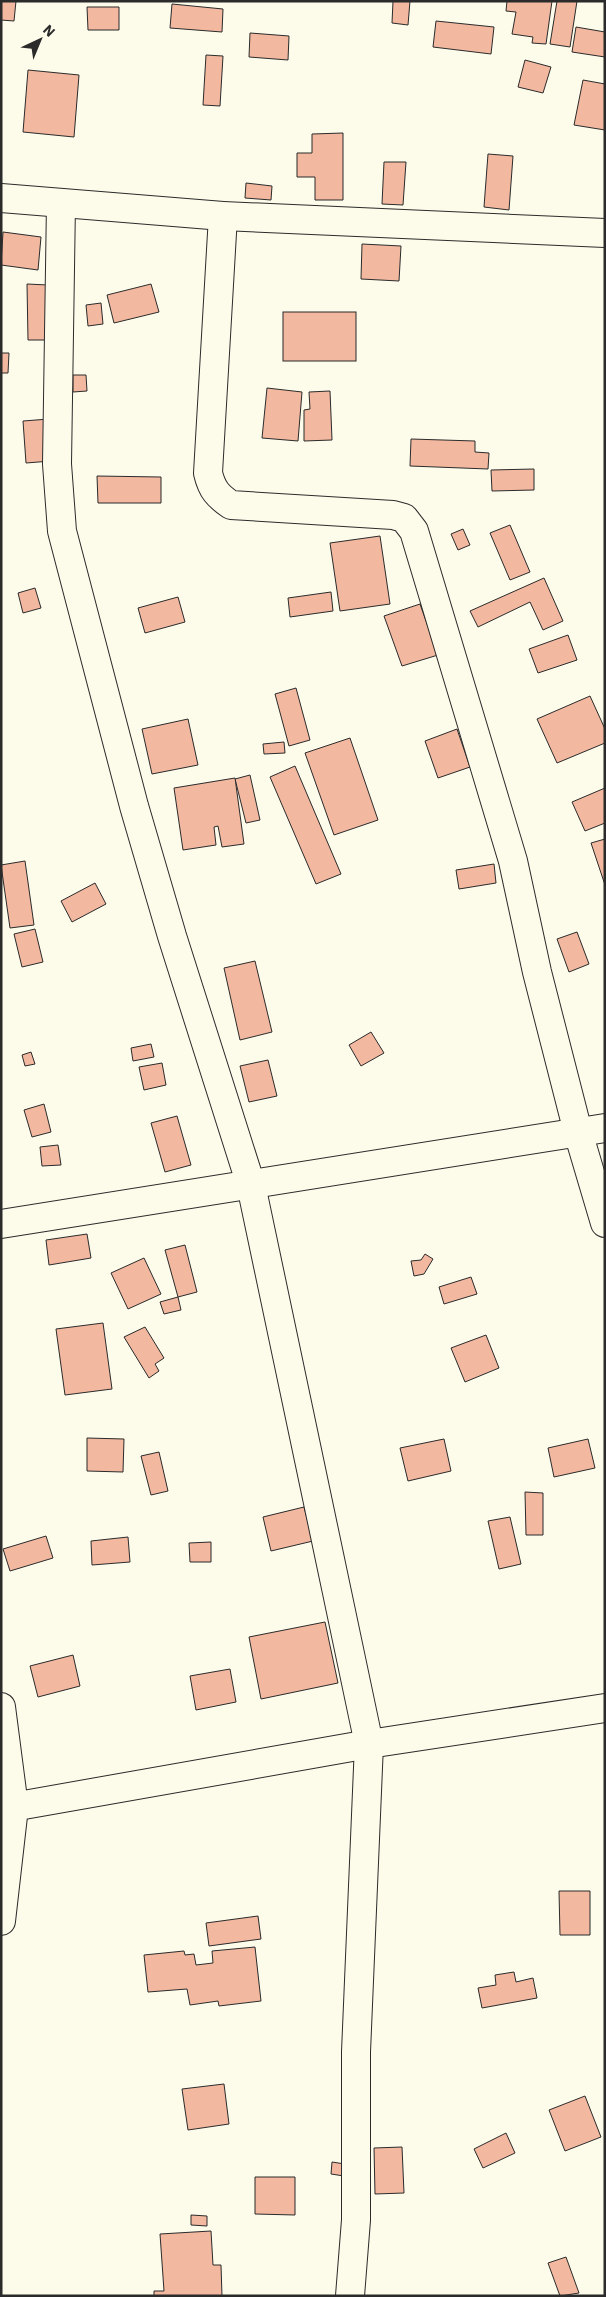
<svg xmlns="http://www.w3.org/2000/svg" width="606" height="2297" font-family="'IBM Plex Sans',sans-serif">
<rect width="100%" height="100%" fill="#fdfbea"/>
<!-- building -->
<g fill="#f2b8a0" stroke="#2b2b2b">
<path d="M1 1H16L14 21 1 20Z"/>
<path d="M393 1H410L408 25 392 23Z"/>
<path d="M507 1H552L546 44 532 43 533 37 512 34 516 12 506 11Z"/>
<path d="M557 1H577L570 47 550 44Z"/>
<path d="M172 4 223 9 222 32 170 28Z"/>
<path d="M87 7H119V30H88Z"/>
<path d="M436 21 494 27 491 54 433 47Z"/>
<path d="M576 27 605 32V57L572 52Z"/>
<path d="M250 33 289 36 288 60 249 57Z"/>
<path d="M206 55 223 56 220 106 203 105Z"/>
<path d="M525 60 551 67 543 93 518 87Z"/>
<path d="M28 70 79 75 74 137 23 132Z"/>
<path d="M583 80 605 84V130L574 125Z"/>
<path d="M343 133V200H315V177H297V153H312V134Z"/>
<path d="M488 154 513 156 509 210 484 207Z"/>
<path d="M384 162H406L403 205 382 204Z"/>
<path d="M246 183 272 186 271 200 245 198Z"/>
<path d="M3 232 41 237 38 270 1 265Z"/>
<path d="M362 244 401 246 399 281 361 279Z"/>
<path d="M27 284 48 285V340H28Z"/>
<path d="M151 284 159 312 114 323 107 295Z"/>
<path d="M101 303 103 324 88 326 86 305Z"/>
<rect x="283" y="312" width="73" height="49"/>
<path d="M1 353H9L8 373H1Z"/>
<path d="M73 375H86L87 391 73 392Z"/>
<path d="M267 388 302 392 298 441 262 438Z"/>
<path d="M330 391 332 440 304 441V410L310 409 309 392Z"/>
<path d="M49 419 51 461 26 463 23 421Z"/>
<path d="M411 439 475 441V452L489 453 488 469 410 466Z"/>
<path d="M534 469V490L492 491 491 470Z"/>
<path d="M97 476 161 477V503H98Z"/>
<path d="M510 525 530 572 510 580 490 533Z"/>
<path d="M463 529 470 545 458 550 451 534Z"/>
<path d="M380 536 390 604 340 611 330 543Z"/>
<path d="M544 578 563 621 543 630 530 602 478 627 470 611Z"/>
<path d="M35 588 41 608 23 613 18 593Z"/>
<path d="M331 592 333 611 290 617 288 598Z"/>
<path d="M178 597 185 622 145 633 138 608Z"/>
<path d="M420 604 438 655 402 666 384 616Z"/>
<path d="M568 635 577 660 538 673 529 649Z"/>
<path d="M296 688 310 740 289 746 275 694Z"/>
<path d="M590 696 605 729V743L557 763 537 719Z"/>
<path d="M188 719 198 765 152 774 142 729Z"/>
<path d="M457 729 470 767 438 778 425 741Z"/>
<path d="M350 738 378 820 334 835 305 753Z"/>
<path d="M284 742 285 753 264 754 263 744Z"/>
<path d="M295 766 341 874 316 884 270 777Z"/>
<path d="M250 775 260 820 246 823 235 779Z"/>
<path d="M235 778 244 844 222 847 218 826 214 827 216 845 183 850 174 788Z"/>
<path d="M605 788V823L585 831 572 802Z"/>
<path d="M605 839V885L591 843Z"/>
<path d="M25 861 34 925 10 928 1 865Z"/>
<path d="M494 864 496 883 459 889 456 870Z"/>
<path d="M95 883 106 904 72 922 61 901Z"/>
<path d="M35 929 43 962 22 967 14 934Z"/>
<path d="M577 932 589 964 569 972 557 939Z"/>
<path d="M255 961 272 1032 240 1040 224 968Z"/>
<path d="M371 1032 384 1053 361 1066 349 1045Z"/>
<path d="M151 1044 154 1057 133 1061 131 1048Z"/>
<path d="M31 1052 35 1064 25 1066 22 1055Z"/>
<path d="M268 1060 277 1096 249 1102 240 1066Z"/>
<path d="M162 1063 166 1085 144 1090 139 1067Z"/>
<path d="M44 1104 51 1132 32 1137 24 1110Z"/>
<path d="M177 1116 191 1165 165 1172 151 1123Z"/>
<path d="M58 1145 61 1165 42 1166 40 1147Z"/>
<path d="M87 1234 91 1258 49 1265 46 1240Z"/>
<path d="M185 1245 197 1292 178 1297 165 1250Z"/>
<path d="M425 1254 433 1259 424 1274 414 1276 411 1261 421 1260Z"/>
<path d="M144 1258 161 1294 128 1309 111 1273Z"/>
<path d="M471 1277 477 1294 444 1304 439 1287Z"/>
<path d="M178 1297 181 1310 164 1314 160 1302Z"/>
<path d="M103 1323 112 1389 65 1395 56 1329Z"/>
<path d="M145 1327 164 1358 155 1364 159 1371 149 1378 124 1337Z"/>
<path d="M486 1335 499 1368 465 1382 451 1348Z"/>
<path d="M87 1438 124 1439 123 1472 87 1471Z"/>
<path d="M444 1439 451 1471 408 1481 400 1448Z"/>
<path d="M588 1439 595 1468 554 1477 548 1448Z"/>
<path d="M159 1452 168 1491 151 1495 141 1456Z"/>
<path d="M525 1492 543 1493V1535H526Z"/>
<path d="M304 1507 313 1541 271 1551 263 1517Z"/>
<path d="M510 1517 521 1564 499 1569 488 1521Z"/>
<path d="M46 1536 53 1558 10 1571 3 1549Z"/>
<path d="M128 1537 130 1562 92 1565 91 1541Z"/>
<path d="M211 1542V1562H190L189 1543Z"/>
<path d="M325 1622 338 1683 261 1699 249 1637Z"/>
<path d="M73 1655 80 1686 38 1697 30 1666Z"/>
<path d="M230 1669 236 1702 196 1710 190 1676Z"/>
<path d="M559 1891H590V1935H560Z"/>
<path d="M258 1916 261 1939 209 1946 206 1923Z"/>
<path d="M255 1947 261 2001 219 2006 218 2001 190 2005 187 1989 148 1992 144 1955 184 1951 185 1955 194 1954 196 1965 213 1963 212 1951Z"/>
<path d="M514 1972 516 1982 533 1978 537 1998 482 2008 478 1988 496 1985 495 1975Z"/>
<path d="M224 2084 229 2124 188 2130 182 2089Z"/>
<path d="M585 2096 601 2137 565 2151 549 2110Z"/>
<path d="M506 2133 515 2153 483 2168 474 2149Z"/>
<path d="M402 2147 404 2193 375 2194 374 2148Z"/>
<path d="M332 2162 345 2164 344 2176 331 2174Z"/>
<path d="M255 2177H295V2215L255 2214Z"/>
<path d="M191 2215 207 2216V2226L191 2225Z"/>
<path d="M211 2231 213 2265H221L222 2296H154V2291H164L160 2234Z"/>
<path d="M566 2257 579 2293 560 2296 548 2263Z"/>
</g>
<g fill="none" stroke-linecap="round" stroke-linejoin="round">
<!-- street casing -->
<g stroke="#2b2b2b" stroke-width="30">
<g id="street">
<path d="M1 198 223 216 605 233"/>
<path d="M61 203 57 464 62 531 134 806 172 936 251 1185 369 1744 356 2052V2220L350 2296"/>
<path d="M223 216 208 473C212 490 218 496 231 505L393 515 404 518 414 531 513 861 537 972 578 1132 605 1223"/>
<path d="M1 1224 605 1128"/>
<path d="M1 1707 14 1807 1 1921"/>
<path d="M1 1809 369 1744 605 1708"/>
</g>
</g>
<!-- street -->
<use href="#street" stroke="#fdfbea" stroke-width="28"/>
</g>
<!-- border -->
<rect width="606" height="2297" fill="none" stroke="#2b2b2b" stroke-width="5"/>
<!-- north arrow -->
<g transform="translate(40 40) rotate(44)" stroke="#fdfbea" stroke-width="4" paint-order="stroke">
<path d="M0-4L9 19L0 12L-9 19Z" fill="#2b2b2b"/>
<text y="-8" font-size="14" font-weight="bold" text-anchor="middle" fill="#2b2b2b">N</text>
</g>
</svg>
